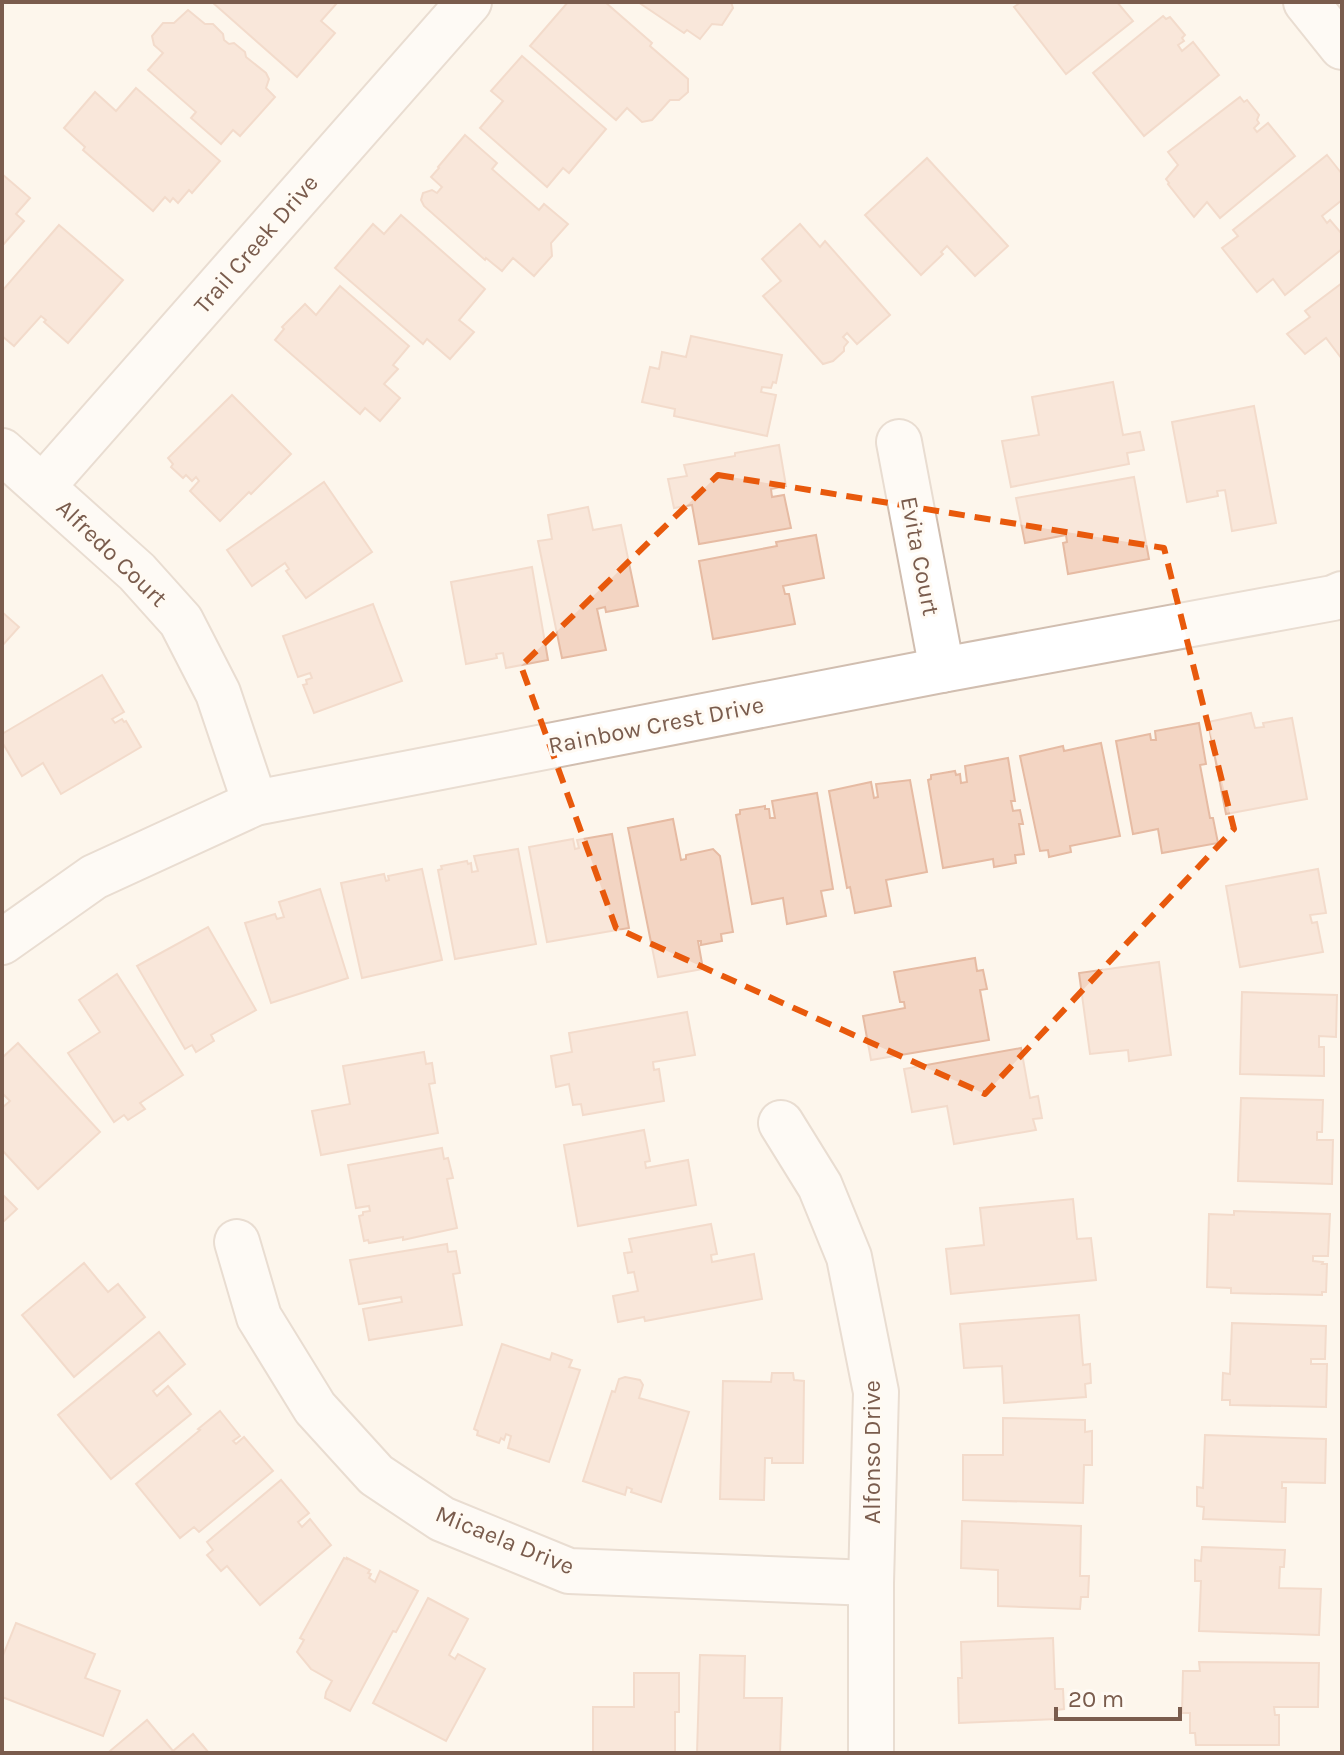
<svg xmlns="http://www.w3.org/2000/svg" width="1344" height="1755" font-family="Karla,sans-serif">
<rect width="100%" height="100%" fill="#fdf6ec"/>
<!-- building -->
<g fill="#f3d5c3" stroke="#e6bba3" stroke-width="2">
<path d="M212 2H335L337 3 321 21 335 33 297 77Z"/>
<path d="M568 2H605L652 43 650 46 688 79V92L679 100H670L652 120 642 122 627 108 616 120 530 46Z"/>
<path d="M638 2H731L733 8 722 25 712 24 700 39 687 30 684 33Z"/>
<path d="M1021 2H1117L1133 21 1066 74 1014 7Z"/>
<path d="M188 10 205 24H213L223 34 224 40 229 44 234 43 245 52 246 57 266 73 269 79 266 88 275 97 240 136 233 130 221 144 191 118 196 112 148 70 163 53 154 45 152 36 163 23H174Z"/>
<path d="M1163 16 1166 19 1170 17 1185 35 1182 38 1184 41 1178 45 1182 51 1193 42 1219 75 1144 136 1093 73Z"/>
<path d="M522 56 606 129 569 173 563 168 547 187 480 128 503 101 491 91Z"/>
<path d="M136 88 220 161 192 193 189 190 178 203 173 198 170 202 165 197 153 211 83 150 85 147 64 128 95 92 116 111Z"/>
<path d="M1240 97 1244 102 1247 100 1259 115 1257 120 1259 123 1254 128 1257 132 1268 123 1295 156 1220 218 1207 202 1194 217 1168 184 1169 183 1166 179 1178 165 1168 152Z"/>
<path d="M465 135 497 163 492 169 539 210 544 204 568 224 551 243 552 256 534 276 513 258 502 271 486 258 485 260 424 206 421 200 423 193 432 190 437 193 442 187 431 177 439 168 438 167Z"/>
<path d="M1327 155 1342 174V200L1322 216 1327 223 1330 220 1342 234V249L1285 295 1273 279 1257 292 1222 248 1238 236 1233 230Z"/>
<path d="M927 158 1008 246 975 276 947 246 941 252 943 254 921 275 865 215Z"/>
<path d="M2 174 30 198 16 214 24 221 2 246Z"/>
<path d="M401 215 485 289 459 320 474 332 450 359 427 339 423 344 335 268 373 224 384 234Z"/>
<path d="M800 224 820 247 825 241 890 315 857 344 847 333 843 337 848 342 844 347V351L833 361 823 364 763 296 781 281 762 259Z"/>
<path d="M59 225 123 280 68 343 44 322 46 320 41 316 14 346 2 336V291Z"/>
<path d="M1342 283V359L1326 338 1305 354 1287 334 1310 317 1305 311Z"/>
<path d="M340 286 409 346 393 365 398 369 384 384 400 398 380 421 365 408 360 414 275 340 284 329 282 327 305 304 316 315Z"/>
<path d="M691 336 782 355 776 383 773 382 771 388 762 387 761 392 776 395 767 436 674 416 675 409 642 402 650 367 659 369 662 352 686 357Z"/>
<path d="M1113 382 1123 435 1140 432 1144 450 1127 453 1129 464 1011 487 1002 441 1039 435 1032 397Z"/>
<path d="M232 395 291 454 251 494 249 492 220 521 190 491 199 481 196 477 192 481 186 475 183 478 171 467 173 464 168 458Z"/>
<path d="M1254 406 1276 523 1232 531 1225 490 1217 491 1218 496 1187 502 1172 422Z"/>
<path d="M779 445 786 486 771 489 772 497 784 495 791 528 699 544 692 505 674 508 668 479 687 476 684 465 735 456V453Z"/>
<path d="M1134 477 1149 559 1068 574 1063 543 1067 542 1066 535 1025 543 1016 498Z"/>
<path d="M324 482 372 552 306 598 286 571 289 569 285 563 252 586 227 550Z"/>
<path d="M588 507 593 530 621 525 638 606 606 612 605 607 597 609 606 650 562 658 538 541 552 539 548 515Z"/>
<path d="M816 535 824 578 783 586 785 594H789L795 624 713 639 699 561 777 546 776 542Z"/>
<path d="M532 567 548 660 506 668 503 653 496 654 497 658 466 664 451 582Z"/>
<path d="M373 604 402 681 314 713 303 685 307 684 306 680 312 678 310 673 298 677 283 636Z"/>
<path d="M2 612 19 627 2 646Z"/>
<path d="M102 675 124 712 112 719 115 723 122 719 124 722 126 721 141 747 61 794 43 763 22 776 2 742V734Z"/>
<path d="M1251 713 1255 728 1264 727 1263 723 1292 718 1307 799 1226 814 1208 722Z"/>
<path d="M1199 723 1206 764 1200 765 1210 818H1213L1218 843 1162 853 1158 829 1133 834 1116 741 1150 734 1151 740H1156L1155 731Z"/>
<path d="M1101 743 1120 836 1070 846 1071 852 1049 857 1048 850 1040 851 1020 756 1063 746 1064 751Z"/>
<path d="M1008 758 1015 801H1011L1013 811 1020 810 1023 824H1019L1024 854 1015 855 1016 863 994 867 993 859 943 868 928 780 931 779V775L955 771 956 775 960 774 961 783 967 782 965 766Z"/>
<path d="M910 780 927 872 886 880 891 906 855 913 850 887 847 888 829 791 871 782 874 798 878 797 876 784Z"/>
<path d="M817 793 833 889 821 891 826 916 787 924 783 898 752 904 736 815 740 814V810L765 806V809H769L770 818H775L772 801Z"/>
<path d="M673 819 681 860 686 859V855L713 849 720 856 733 932 721 934 722 941 701 945V941H698L703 969 658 977 628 828Z"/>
<path d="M612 834 629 928 547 942 529 847 573 839 575 849 579 848 577 840Z"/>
<path d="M518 849 536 944 455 959 438 870 442 869 441 866 467 861 468 864 471 863 472 872 478 871 474 856Z"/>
<path d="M422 869 442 960 362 978 341 883 384 874 386 881 389 880 388 876Z"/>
<path d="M1318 869 1326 913 1310 915 1312 923 1317 922 1323 952 1240 967 1226 886Z"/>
<path d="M320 889 348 978 271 1003 245 923 275 914 277 919 284 917 279 902Z"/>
<path d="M208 927 256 1010 211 1035 214 1041 196 1052 192 1045 185 1049 137 966Z"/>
<path d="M975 958 977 971 983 970 987 989 980 990 989 1040 871 1060 863 1016 905 1008 904 1002H900L894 972Z"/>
<path d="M1159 962 1171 1055 1129 1061 1128 1050 1090 1054 1079 973Z"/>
<path d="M117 974 183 1075 140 1103 145 1109 128 1120 124 1115 114 1122 68 1053 100 1032 79 1000Z"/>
<path d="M1242 992 1337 995 1336 1037 1319 1036V1047H1324V1076L1240 1074Z"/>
<path d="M687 1012 695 1055 653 1062 654 1070 659 1069 664 1101 583 1115 581 1104 573 1105 569 1084 556 1087 551 1056 572 1052 569 1033Z"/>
<path d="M18 1043 100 1132 38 1189 2 1150V1108L10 1101 2 1093V1058Z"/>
<path d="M1021 1048 1030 1098 1038 1096 1042 1118 1033 1119 1036 1130 954 1144 947 1106 912 1112 904 1069Z"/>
<path d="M424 1052 426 1064 432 1063 435 1083 429 1084 438 1133 321 1155 312 1111 350 1104 343 1066Z"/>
<path d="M1241 1098 1323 1100 1322 1132H1317V1140H1333L1332 1184 1238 1181Z"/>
<path d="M644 1130 650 1161 645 1162 646 1168 688 1160 696 1205 578 1226 564 1145Z"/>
<path d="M442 1148 444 1159 448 1158 453 1178 447 1179 457 1228 403 1240V1237L369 1243 368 1240 364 1241 359 1216 363 1215V1212L370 1211 369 1206 356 1208 348 1165Z"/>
<path d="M2 1194 17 1209 2 1223Z"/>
<path d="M1073 1199 1077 1239 1091 1238 1096 1280 951 1294 946 1249 984 1245 980 1208Z"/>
<path d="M1234 1211 1330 1214 1328 1256H1313V1261L1323 1262 1322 1264H1327L1326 1292H1322V1295L1231 1293V1288L1207 1287 1209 1214 1234 1215Z"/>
<path d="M711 1224 717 1254 711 1255 712 1262 754 1254 762 1299 645 1321 644 1317 618 1322 613 1296 638 1291 634 1272 628 1273 624 1253 632 1252 629 1239Z"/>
<path d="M447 1244 448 1252 456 1251 460 1273 453 1274 462 1325 369 1340 363 1309 402 1302 401 1297 359 1304 350 1260Z"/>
<path d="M84 1263 108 1292 118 1284 145 1317 74 1377 22 1315Z"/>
<path d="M1079 1315 1083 1365 1090 1364 1091 1383 1085 1384 1086 1397 1004 1403 1002 1366 964 1368 960 1324Z"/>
<path d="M1232 1323 1326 1326 1325 1359H1311V1364H1327L1326 1407 1230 1405V1400H1222L1223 1373 1230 1374Z"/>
<path d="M159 1332 185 1364 153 1391 157 1396 168 1386 191 1414 111 1479 58 1415Z"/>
<path d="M502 1344 550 1360 552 1353 572 1360 569 1367 580 1370 549 1462 508 1448 511 1436 506 1434 504 1440 501 1438 499 1443 477 1435 478 1431 474 1429Z"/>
<path d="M772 1373H793L794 1380 804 1381 803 1463H772V1458H765L764 1500 720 1499 723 1381 771 1382Z"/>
<path d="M625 1377 640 1380 643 1385 639 1398 689 1412 661 1502 631 1492 632 1489 627 1487 625 1495 583 1481 612 1391 615 1392 619 1379Z"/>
<path d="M220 1411 240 1436 233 1441 236 1444 244 1437 273 1471 199 1532 194 1527 180 1538 136 1484 200 1430 198 1429Z"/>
<path d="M1003 1418 1085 1420V1432L1092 1431V1465H1084L1083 1503 963 1500V1455H1003Z"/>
<path d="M1205 1435 1326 1439 1325 1483 1282 1482V1488H1286L1285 1522 1203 1519 1204 1507 1197 1506V1487L1203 1488Z"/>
<path d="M281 1480 309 1513 298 1522 302 1527 310 1519 331 1545 260 1605 227 1566 221 1571 207 1555 213 1550 207 1542Z"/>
<path d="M962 1521 1081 1526 1080 1576H1089L1088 1597H1081L1080 1609 998 1606V1570L961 1568Z"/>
<path d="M1202 1547 1285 1550 1284 1567H1280L1279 1588 1321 1589 1319 1635 1199 1631 1201 1581H1195V1560L1201 1561Z"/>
<path d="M344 1558 347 1559V1558L370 1570 368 1573 371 1574 369 1578 375 1582 380 1571 418 1591 396 1632 393 1631 350 1711 325 1698 326 1692 332 1681 311 1669 297 1652 304 1640 300 1638Z"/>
<path d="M428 1598 468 1619 449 1655 455 1659 458 1654 485 1669 446 1741 373 1703Z"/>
<path d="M16 1623 95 1654 85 1678 120 1691 103 1736 2 1697V1658Z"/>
<path d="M1053 1638 1055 1689H1063L1064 1709 1056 1710 1057 1719 959 1723 958 1678H962L961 1642Z"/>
<path d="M700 1655 745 1656 744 1698H782L780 1753H697Z"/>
<path d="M1199 1662 1319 1663 1318 1707H1274L1275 1715H1279V1745H1196L1195 1733H1190V1713H1182L1183 1671H1200Z"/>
<path d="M634 1673H679V1712H675V1753H593V1707H634Z"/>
<path d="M147 1720 173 1751 193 1734 209 1753H112L110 1751Z"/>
</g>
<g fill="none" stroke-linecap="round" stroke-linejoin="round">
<!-- street casing -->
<g stroke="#d1beb0" stroke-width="48">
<g id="street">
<path d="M1306 2 1342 47"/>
<path d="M899 442 942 670"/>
<path d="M2 451 137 572 181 621 218 693 255 803"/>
<path d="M43 486 469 2"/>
<path d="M2 942 94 877 255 803 942 670 1333 598 1342 594"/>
<path d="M781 1123 820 1186 849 1257 876 1392 871 1583V1753"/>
<path d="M237 1242 259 1317 315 1408 376 1475 442 1519 569 1571 871 1583"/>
</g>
</g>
<!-- street -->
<use href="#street" stroke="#fff" stroke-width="44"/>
</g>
<!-- marked area -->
<path d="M0 0H1344V1755H0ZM718 475 1164 548 1234 829 985 1094 616 928 521 666Z" fill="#fdf6ec" fill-opacity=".55" fill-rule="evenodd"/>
<path fill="none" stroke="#e8590c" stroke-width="6" stroke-dasharray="16 10" stroke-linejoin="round" d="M718 475 1164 548 1234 829 985 1094 616 928 521 666Z"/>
<g text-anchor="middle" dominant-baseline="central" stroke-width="6" stroke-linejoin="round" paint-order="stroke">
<!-- street labels -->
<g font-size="24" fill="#7a5c4d" stroke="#fffaf3">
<text transform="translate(256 244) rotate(-49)">Trail Creek Drive</text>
<text transform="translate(112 553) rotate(44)">Alfredo Court</text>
<text transform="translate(920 556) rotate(79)">Evita Court</text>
<text transform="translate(656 725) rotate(-11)">Rainbow Crest Drive</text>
<text transform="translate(872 1452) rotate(-90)">Alfonso Drive</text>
<text transform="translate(505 1540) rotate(22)">Micaela Drive</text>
</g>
</g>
<!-- border -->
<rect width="1344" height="1755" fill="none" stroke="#7a5c4d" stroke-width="8"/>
<!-- scale -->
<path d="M1056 1707v12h124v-12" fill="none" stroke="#7a5c4d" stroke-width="4"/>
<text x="1068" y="1707" font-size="24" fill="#7a5c4d" stroke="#fffaf3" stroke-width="6" paint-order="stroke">20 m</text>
</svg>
